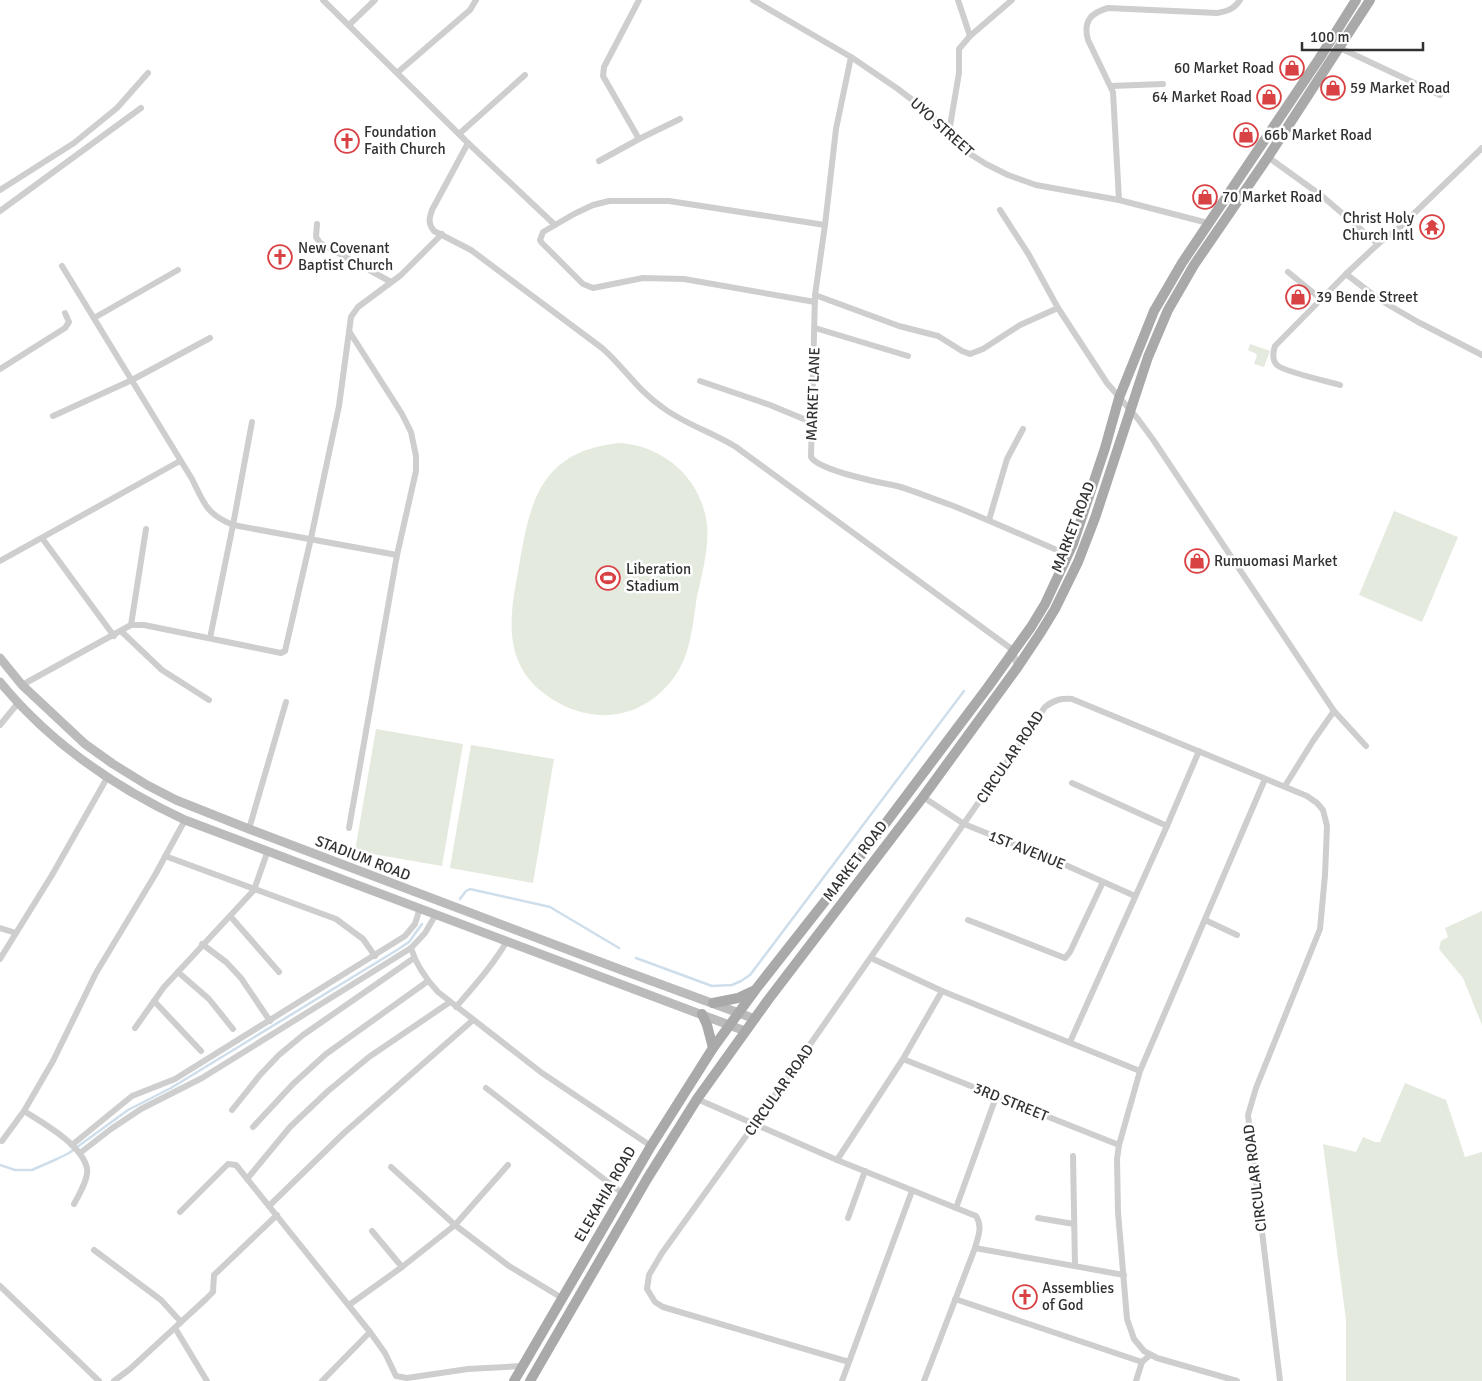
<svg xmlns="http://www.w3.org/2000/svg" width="1482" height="1381" font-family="Signika,sans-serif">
<rect width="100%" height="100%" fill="#fff"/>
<!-- green -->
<g fill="#e4eade">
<path d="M1250 344 1270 351 1264 367 1254 364 1257 356 1255 353 1248 350Z"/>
<path d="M618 443C664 445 702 479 707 525 709 549 702 574 697 596 693 622 691 654 675 676 643 721 590 727 546 695 507 667 508 626 516 583 529 512 532 453 618 443Z"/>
<path d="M1394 511 1458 537 1422 622 1359 595Z"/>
<path d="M376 729 463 744 442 866 355 851Z"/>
<path d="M471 745 554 759 533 883 450 868Z"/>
<path d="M1482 911V1025L1463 978 1439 949 1441 941 1448 937 1445 928Z"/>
<path d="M1405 1083 1446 1100 1465 1157 1482 1152V1381H1346V1320L1323 1144 1356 1152 1363 1137 1375 1142H1380Z"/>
</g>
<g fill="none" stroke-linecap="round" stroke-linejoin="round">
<!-- stream -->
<g stroke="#cfdeeb" stroke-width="2.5">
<path d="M460 899 466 891 470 889 550 907 619 948"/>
<path d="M636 958 712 986 732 985 741 981 750 975 964 691"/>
<path d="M0 1165 15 1170H32L57 1159 69 1153 128 1110 171 1088 397 950 409 942 422 924"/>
</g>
<!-- street -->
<g stroke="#cecece" stroke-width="6">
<path d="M323 0 468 143 555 225"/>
<path d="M753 0 851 57 898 89 928 112 967 152 986 164 1008 175 1036 185 1119 200 1208 223"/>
<path d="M958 0 970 36"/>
<path d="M349 25 375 0"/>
<path d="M1340 48 1440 95"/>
<path d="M851 57 836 129 825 225 815 295 811 457C818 470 880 483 897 486 915 491 933 499 951 505 991 521 1029 538 1068 555"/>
<path d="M398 72 470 10 476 0"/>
<path d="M1111 86 1163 84"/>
<path d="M949 132 959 73V49L970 36 1012 0"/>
<path d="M459 134 525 75"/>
<path d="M639 139 603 76 604 67 639 0"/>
<path d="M468 143 432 210C429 219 428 224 434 231L471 250 602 348C624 367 637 390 662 407 684 424 712 432 736 447L1013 650 1017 667"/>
<path d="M1268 157 1322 196 1378 244"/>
<path d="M599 161 639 139 680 119"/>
<path d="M0 190 74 143 117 108 148 73"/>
<path d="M1119 200 1113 92 1088 40C1083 22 1090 13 1108 8L1217 13C1228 11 1234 9 1240 0"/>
<path d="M1000 210 1029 255 1058 308 1107 383 1138 419 1154 441 1334 711 1366 746"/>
<path d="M0 211 141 108"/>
<path d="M317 224 316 237 320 243 391 282"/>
<path d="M62 266 192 479C204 503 206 514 233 525L397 555"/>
<path d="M1288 272 1321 299"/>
<path d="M1346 274 1380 300 1418 322 1482 355"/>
<path d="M815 295 899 326 938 336 962 351 970 354 983 349 1020 325 1058 308"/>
<path d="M815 302 684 279 643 278 593 288 583 284 542 243 540 240 543 232 574 214 593 205 609 201H669L825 225"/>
<path d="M94 318 178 270"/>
<path d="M815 328 908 356"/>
<path d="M0 369 65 328 69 322 65 313"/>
<path d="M700 381 770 405 811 422"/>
<path d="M1340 385C1327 381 1284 372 1277 365 1272 360 1273 352 1275 346L1346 274 1378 244 1400 227 1482 148"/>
<path d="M53 416 132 380 210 338"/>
<path d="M989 520 1007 459 1023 429"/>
<path d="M42 538 114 636"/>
<path d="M0 561 180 461"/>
<path d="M131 625 146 529"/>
<path d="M122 632 162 670 209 700"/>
<path d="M210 638 233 525 252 422"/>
<path d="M22 685 131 625H144L276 652 281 653 285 651 311 538 339 406 351 317 358 307 401 275 442 234"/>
<path d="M0 725 18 703"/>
<path d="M1072 783 1167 826"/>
<path d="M1285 786 1313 741 1334 711"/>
<path d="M923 797 964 824 1061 863 1135 896"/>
<path d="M349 828 397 555 416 471V456L411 432 402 414 349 331"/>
<path d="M249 829 286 702"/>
<path d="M165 856 336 919 363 939 375 956"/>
<path d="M231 917 279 972"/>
<path d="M968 920 1065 958 1070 952 1103 882"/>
<path d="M1205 920 1237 935"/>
<path d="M0 928 16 933"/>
<path d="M202 944 226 962 241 978 270 1021"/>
<path d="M411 948C416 965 426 979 438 992L542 1073 651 1146"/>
<path d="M871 958 942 991 1140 1071"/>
<path d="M0 959 52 875 107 778"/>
<path d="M178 972 209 999 233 1029"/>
<path d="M154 1001 201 1051"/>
<path d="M456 1007C475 985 493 965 507 941"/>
<path d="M135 1028 164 987 254 890 268 850"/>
<path d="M1070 1042 1167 826 1199 751"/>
<path d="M903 1059 1119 1145"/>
<path d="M486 1088 622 1193"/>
<path d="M697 1099 837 1160 976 1216C983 1227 978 1236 975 1248L924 1381"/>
<path d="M232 1110 260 1075 279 1055 303 1035 414 958"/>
<path d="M24 1111C43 1123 81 1144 87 1168 89 1178 79 1195 74 1204"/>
<path d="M253 1127 293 1084 326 1054 428 981"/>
<path d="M2 1141 24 1111 53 1061 96 973 155 875 185 820"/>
<path d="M72 1145 132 1096 175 1079 405 936 415 924 420 908"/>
<path d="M80 1153 111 1129 141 1109 202 1078 411 948 425 933 436 914"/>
<path d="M1073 1156 1075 1266"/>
<path d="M837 1160 903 1059 942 991"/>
<path d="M391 1167 455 1225 509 1266 562 1298"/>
<path d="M247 1179 290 1127 328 1091 369 1057 450 1002"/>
<path d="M269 1206 344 1133 473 1020"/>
<path d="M956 1208 996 1097"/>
<path d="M180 1212 228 1164 236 1165 370 1332 385 1353 396 1376 407 1378 468 1369 522 1366"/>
<path d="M848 1218 865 1171"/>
<path d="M1038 1218 1074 1224"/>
<path d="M372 1231 402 1267"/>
<path d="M975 1248 1124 1275"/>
<path d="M94 1250 161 1300 181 1322"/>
<path d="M0 1286 99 1381"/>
<path d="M955 1299 1142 1362"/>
<path d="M349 1305 402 1267 455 1225 508 1165"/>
<path d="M175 1328 207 1381"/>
<path d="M849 1362 663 1307 655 1302 647 1289 649 1275 662 1253 754 1125 1045 707C1054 700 1061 698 1072 699L1307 796 1317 803 1323 810 1327 826 1325 875 1320 929 1256 1088 1248 1115 1280 1381"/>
<path d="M114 1381 130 1369 206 1299 213 1292 214 1275 277 1215"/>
<path d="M322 1381 370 1332"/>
<path d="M842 1381 912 1191"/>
<path d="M1136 1381 1142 1362 1150 1355"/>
<path d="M1237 1381 1157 1358 1144 1351 1134 1339 1127 1319 1118 1212 1117 1159 1119 1145 1140 1071 1265 779"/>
</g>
<!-- secondary -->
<g stroke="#bbb" stroke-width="9">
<path d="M0 658 22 685 85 744 113 764 147 785 176 800 249 829 619 969 755 1019"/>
<path d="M0 682C50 743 114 787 185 820L745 1031"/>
</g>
<!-- primary -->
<g stroke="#a9a9a9" stroke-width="10">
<path d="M713 1003 738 998 753 991"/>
<path d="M702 1014 707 1025 713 1048"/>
<path d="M514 1381 651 1146 713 1048 756 989 873 840 988 687 1031 627 1045 604 1073 544 1105 448 1119 398 1154 311 1182 263 1319 59 1356 0"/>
<path d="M530 1381 647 1179 697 1099 768 1000 923 797 1017 668 1041 632 1055 609 1078 562 1095 518 1148 357 1168 310 1194 265 1268 157 1370 0"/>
</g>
</g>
<!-- icons -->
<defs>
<g id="shop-ring" transform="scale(1.25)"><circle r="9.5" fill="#fff" stroke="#d94244" stroke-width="1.5"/><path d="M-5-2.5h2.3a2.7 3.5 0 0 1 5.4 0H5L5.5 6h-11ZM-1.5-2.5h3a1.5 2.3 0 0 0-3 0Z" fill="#d94244"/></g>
<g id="church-ring" transform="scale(1.25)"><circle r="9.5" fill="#fff" stroke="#d94244" stroke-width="1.5"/><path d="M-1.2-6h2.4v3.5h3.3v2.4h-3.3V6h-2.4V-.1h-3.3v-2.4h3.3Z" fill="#d94244"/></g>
<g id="temple-ring" transform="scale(1.25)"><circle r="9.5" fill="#fff" stroke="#d94244" stroke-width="1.5"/><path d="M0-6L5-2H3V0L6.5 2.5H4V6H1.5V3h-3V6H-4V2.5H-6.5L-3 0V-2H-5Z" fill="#d94244"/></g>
<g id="stadium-ring" transform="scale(1.25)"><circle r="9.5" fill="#fff" stroke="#d94244" stroke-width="1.5"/><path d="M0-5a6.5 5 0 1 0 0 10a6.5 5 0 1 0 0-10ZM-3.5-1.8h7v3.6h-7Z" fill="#d94244"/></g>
</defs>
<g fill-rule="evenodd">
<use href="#shop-ring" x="1292" y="68"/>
<use href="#shop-ring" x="1333" y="88"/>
<use href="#shop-ring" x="1269" y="97"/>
<use href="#shop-ring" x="1246" y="135"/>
<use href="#church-ring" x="347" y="141"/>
<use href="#shop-ring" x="1205" y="197"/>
<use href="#temple-ring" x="1432" y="227"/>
<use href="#church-ring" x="280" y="257"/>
<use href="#shop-ring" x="1298" y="297"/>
<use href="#shop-ring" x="1197" y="561"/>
<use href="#stadium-ring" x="608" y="578"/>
<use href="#church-ring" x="1025" y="1297"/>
</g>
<g text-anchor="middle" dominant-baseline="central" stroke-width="5" stroke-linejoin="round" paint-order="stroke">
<!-- poi labels -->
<g font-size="15" fill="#313131" stroke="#fff" text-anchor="start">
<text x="1274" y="68" text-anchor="end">60 Market Road</text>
<text x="1350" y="88">59 Market Road</text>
<text x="1252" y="97" text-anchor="end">64 Market Road</text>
<text x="364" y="132">Foundation<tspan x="364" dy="17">Faith Church</tspan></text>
<text x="1264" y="135">66b Market Road</text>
<text x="1222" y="197">70 Market Road</text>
<text x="1414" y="218" text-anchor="end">Christ Holy<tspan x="1414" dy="17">Church Intl</tspan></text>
<text x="298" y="248">New Covenant<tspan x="298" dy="17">Baptist Church</tspan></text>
<text x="1316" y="297">39 Bende Street</text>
<text x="1214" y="561">Rumuomasi Market</text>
<text x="626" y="569">Liberation<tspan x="626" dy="17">Stadium</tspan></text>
<text x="1042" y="1288">Assemblies<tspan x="1042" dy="17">of God</tspan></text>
</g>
<!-- street labels -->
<g font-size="15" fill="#313131" stroke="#fff">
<text transform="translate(942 127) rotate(42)">UYO STREET</text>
<text transform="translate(813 394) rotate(-88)">MARKET LANE</text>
<text transform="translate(1073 527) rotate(-69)">MARKET ROAD</text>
<text transform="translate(1010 757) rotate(-56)">CIRCULAR ROAD</text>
<text transform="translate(1027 850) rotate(22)">1ST AVENUE</text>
<text transform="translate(363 858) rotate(21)">STADIUM ROAD</text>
<text transform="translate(855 861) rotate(-53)">MARKET ROAD</text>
<text transform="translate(779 1090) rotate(-55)">CIRCULAR ROAD</text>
<text transform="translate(1011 1102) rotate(22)">3RD STREET</text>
<text transform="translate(1255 1178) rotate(-97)">CIRCULAR ROAD</text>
<text transform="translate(605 1194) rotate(-60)">ELEKAHIA ROAD</text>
</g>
</g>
<!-- scale -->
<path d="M1302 42v8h121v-8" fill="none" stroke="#313131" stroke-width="2.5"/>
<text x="1310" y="42" font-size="15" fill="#313131" stroke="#ffffff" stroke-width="4" paint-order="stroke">100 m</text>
</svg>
